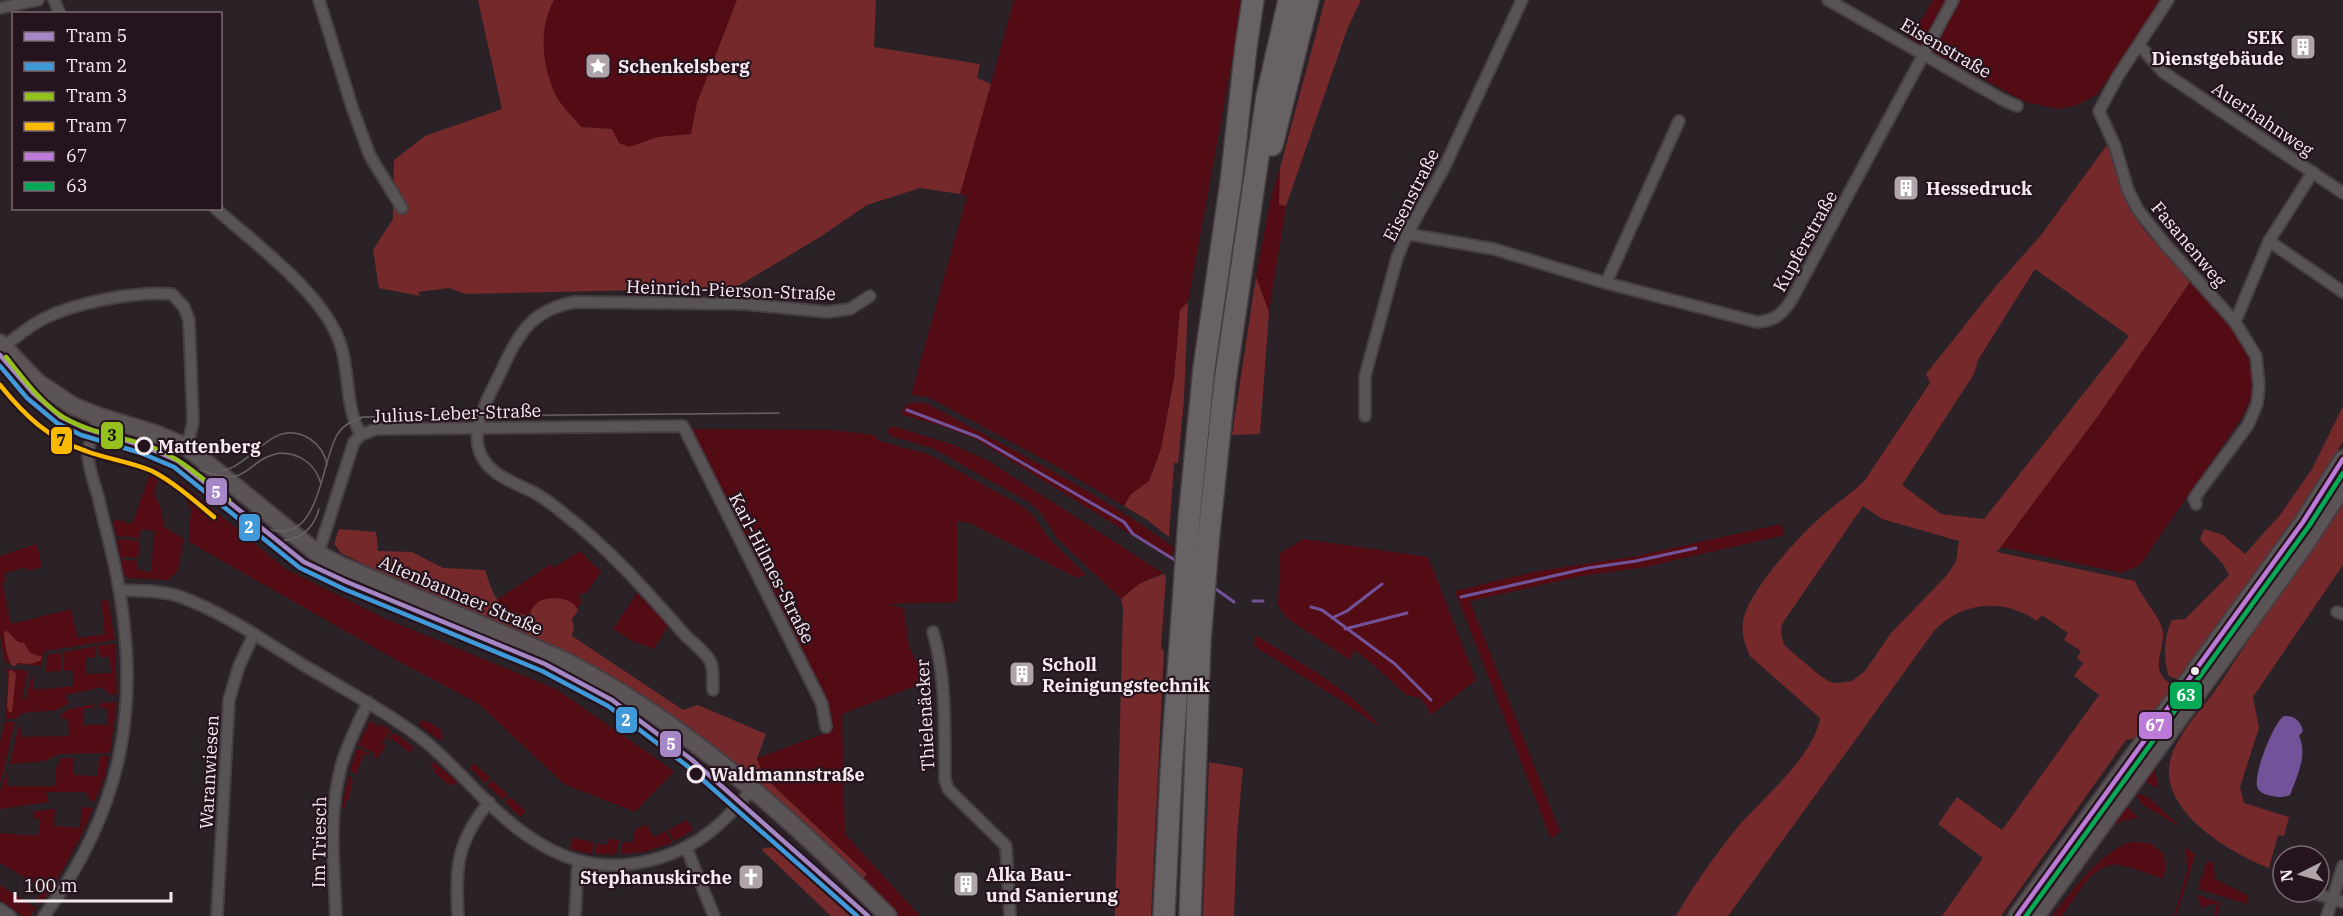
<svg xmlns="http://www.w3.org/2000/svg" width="2343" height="916" font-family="'IBM Plex Serif',serif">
<rect width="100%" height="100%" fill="#2b2227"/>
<!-- green -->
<g fill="#530c13">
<path d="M554 0H737L697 103 691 134 658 137 629 147 619 143 612 129 581 127C573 117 561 106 555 94 542 64 538 29 554 0Z"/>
<path d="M1014 0H1243L1188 302 1180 310 1174 379 1161 449 1149 481 1131 494 1124 506 1054 465 928 397 911 395 967 196 960 194Z"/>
<path d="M1933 0H2161L2097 95 2075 106 2059 109 2025 102 1954 63 1908 41Z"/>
<path d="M1280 168 1279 205 1286 206 1269 312 1256 277 1270 202Z"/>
<path d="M2190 282C2216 311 2261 349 2252 393 2250 402 2245 411 2241 419L2140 565 2122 573 2000 547 2098 416Z"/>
<path d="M920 402 928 404C1010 449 1097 491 1173 547L1172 560 976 439 939 425 900 414 907 404Z"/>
<path d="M892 426 951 444 987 460 1163 573 1139 584 1121 599 1057 538 1041 513 1029 502 932 448 891 436 888 433V429Z"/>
<path d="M690 429 833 430 874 435 879 441 928 454 1020 505 1033 515 1051 541 1086 575 1077 578 970 523 957 521V602L886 604 904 608 909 647 926 682 842 714 845 834 920 916H897L862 879 867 874 763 776 757 758 831 731 826 702Z"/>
<path d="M153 465 161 470 154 493 161 509 164 527 184 539 178 570 169 580 130 578 125 576 120 559 137 561V570L151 572 155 531 141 529 140 538 116 536 113 521 118 520 132 524Z"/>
<path d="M182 483 284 568 386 619 556 689 674 771 635 812 564 784 479 704 400 662 189 542 191 509 182 493Z"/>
<path d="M1781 524 1784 535 1645 567 1581 576 1470 601 1560 832 1551 839 1455 591 1533 572 1637 556Z"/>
<path d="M117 539 140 541 138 558 120 557Z"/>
<path d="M1304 539 1428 557 1476 680 1431 715 1421 698 1406 695 1376 667 1354 650 1350 660 1288 619 1278 606 1280 553Z"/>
<path d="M37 544 42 567 27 571 26 567 4 573 6 582 2 583 11 624 71 609 78 638 105 634 101 601 108 600 115 640 45 651 41 666 5 663 0 635V556Z"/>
<path d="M580 551 601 572 586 593 580 594 581 603 577 608 570 602 533 606 529 616 512 613 495 601 551 564 553 568Z"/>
<path d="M637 593 668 626 654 649 634 642 613 629Z"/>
<path d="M1255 635C1299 663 1349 687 1381 728L1339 699 1254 646Z"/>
<path d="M115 644 117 694 110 695 103 687 65 695 69 703 57 710 22 713 16 719H5L8 678 6 669 28 671 22 699H26L32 673 34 690 74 686 72 670 64 671V652L96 646V657L85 658 86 674 111 673 110 657H99L98 645Z"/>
<path d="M61 653V671L46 672 47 655Z"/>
<path d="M117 702 110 753 59 754 45 761 10 764 20 720 21 737 69 736 68 719H61V715L69 709 94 704V708L83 709 84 725H107L108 708H100V703Z"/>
<path d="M423 720 426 722 427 721 442 730 440 733 444 735 440 741 419 725Z"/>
<path d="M370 721 380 727 382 725 391 730 382 743 386 746 377 759 373 757 375 753 358 745Z"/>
<path d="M5 722H15L0 784V742Z"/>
<path d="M393 732 414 747 410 753 392 739 389 742 387 741Z"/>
<path d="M357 748 369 753 368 756 364 754 356 774 350 771Z"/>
<path d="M99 756H109L105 776 95 801H90L86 792H46L49 802 0 809V791L8 769V786H56V769L61 758H74V775L98 776Z"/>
<path d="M434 762 457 782 453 786 450 783 448 785 433 771 435 769 430 766Z"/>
<path d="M2154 762 2158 787 2157 788 2144 781Z"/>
<path d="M474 763 490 778 485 783 470 768Z"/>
<path d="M349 775 352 777 351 781 353 782 348 801H345V808L342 807Z"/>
<path d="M492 780 508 794 503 800 487 785Z"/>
<path d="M2134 792 2149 798 2181 827 2143 805Z"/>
<path d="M510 797 526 811 520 817 505 802Z"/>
<path d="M2124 803 2139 818 2122 821 2114 825Z"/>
<path d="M82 807 93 808C79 842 62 874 40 904L36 901 43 888 0 863V833L38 836 40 819 33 818 34 811 55 809 54 826 80 828Z"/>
<path d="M687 820 693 830 674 841 668 830Z"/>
<path d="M647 825 654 837 666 831 672 843 644 852 621 854 623 841 633 843 635 829Z"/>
<path d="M572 838 594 842 592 854 570 849Z"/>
<path d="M609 838 619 840 616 855 595 854 597 843 607 845Z"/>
<path d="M2131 842 2150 843 2163 853 2166 867 2163 879C2149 874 2133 867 2118 865 2092 862 2076 898 2062 916H2052C2071 892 2101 851 2131 842Z"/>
<path d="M2186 848 2194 853 2195 856 2176 916H2174L2187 871Z"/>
<path d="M2207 861 2213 863 2215 879 2249 896 2247 904 2198 889Z"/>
<path d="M0 885 36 908 30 916H23L0 900Z"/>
<path d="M2197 895 2221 903 2217 916 2213 913 2216 911 2215 908 2217 906 2215 903 2202 908Z"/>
</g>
<!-- forest -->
<g fill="#75292a" fill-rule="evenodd">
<path d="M478 0H554C538 29 542 64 555 94 561 106 573 117 581 127L612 129 619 143 629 147 658 137 691 134 697 103 737 0H876L874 47 980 64 977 78 991 84 960 194 920 188 867 205 820 237 735 288 466 294 449 288 418 292 420 296 379 288 373 250 393 219 394 160 425 136 502 109Z"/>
<path d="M1325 0H1361L1348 27 1286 206 1279 205 1280 168Z"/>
<path d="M2107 145 2125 199 2144 230 2190 282 2098 416 1997 552 2135 581C2141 598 2163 619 2163 634 2163 655 2149 670 2172 685L2165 703 2138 738 2126 740 2001 916H1942L1983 858 1938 824 1957 797 2002 830 2099 695 2074 676 2083 663 2077 658 2081 651 2064 640 2068 633 2042 615 2037 621C2004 598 1962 601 1934 631L1728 916H1676C1694 885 1714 856 1737 828 1762 798 1814 757 1820 718L1750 656C1745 645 1741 633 1743 621 1748 590 1805 529 1830 509 1842 499 1854 492 1865 480L1930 383 1926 374 1996 286 2041 235ZM2035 269 2129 336 1984 519 1941 514 1902 485 1974 374 1978 360ZM1863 506 1882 519 1959 541 1956 561 1948 574 1891 633 1865 671 1852 681 1838 683 1830 682 1818 674 1784 645 1781 632 1782 624Z"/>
<path d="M1256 277 1269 312 1260 434 1232 435Z"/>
<path d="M1188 302 1184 399 1178 463H1174L1169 537 1146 519 1124 506 1131 494 1149 481 1161 449 1174 379 1180 310Z"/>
<path d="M2343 406V441L2312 495 2208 642 2177 679 2169 676C2163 661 2164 635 2172 620L2185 619 2229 575 2223 564 2200 540 2204 529 2223 535 2245 554 2280 515 2312 469Z"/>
<path d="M2343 499V565L2253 697 2259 728 2240 787 2244 803 2289 817 2284 836 2278 835 2269 868C2232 854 2168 816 2169 771 2169 762 2172 752 2176 745 2187 723 2205 705 2219 685 2260 623 2301 560 2343 499Z"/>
<path d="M339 529 376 532 378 551 412 552 443 568 485 570C495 599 497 610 529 616 532 609 534 604 540 601 552 595 574 598 578 611L572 619 574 627 572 636 683 710 698 705 766 734 757 758 763 776 867 874 862 879 668 716 633 690 577 656 384 574 341 553 334 544Z"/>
<path d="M1163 574 1166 576 1161 648 1164 651 1151 916H1115L1123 608 1121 599 1139 584Z"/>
<path d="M7 631 18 642 24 643 30 653 42 657 40 661 31 664 18 663 15 666H12C6 655 5 644 4 632Z"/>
<path d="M12 670 16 674 12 712H9L7 707 9 671Z"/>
<path d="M1209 762 1243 768 1237 834 1234 916H1203Z"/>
<path d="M775 847 850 916H831L761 849Z"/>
</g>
<!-- water -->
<path fill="#725299" d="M2284 716C2294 715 2301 721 2303 731L2299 736C2308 755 2297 776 2290 795 2285 797 2278 798 2272 796 2266 795 2259 793 2257 786 2254 774 2273 723 2284 716Z"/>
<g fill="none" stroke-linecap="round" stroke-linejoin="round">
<!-- stream -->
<g stroke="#725299" stroke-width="3">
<path d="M907 410 978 437 1124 522 1133 534 1178 562"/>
<path d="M1213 587 1234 602"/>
<path d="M1461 597 1588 568 1636 561 1696 548"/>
<path d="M1253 601H1263"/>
<path d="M1311 607 1322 610 1395 664 1431 700"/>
<path d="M1332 618 1347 611 1382 584"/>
<path d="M1345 629 1407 613"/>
</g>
<!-- street casing -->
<g stroke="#473f43" stroke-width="14">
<g id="street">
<path d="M54 0 60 14"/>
<path d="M319 0 353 110 370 156 402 208"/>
<path d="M1828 0 2003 100 2017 106"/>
<path d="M2168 0 2118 76 2099 111 2115 146 2128 190 2138 210 2165 244 2235 322 2256 356 2259 386 2257 404 2248 425 2200 490 2194 499 2196 504"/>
<path d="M0 8 38 0"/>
<path d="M2140 46 2163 72 2343 193"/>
<path d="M215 208C256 245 325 294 341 346 350 375 345 407 361 435"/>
<path d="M1407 234 1494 249 1606 283 1757 322C1774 321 1783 314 1792 299L1953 0"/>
<path d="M2269 241 2343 292"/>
<path d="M1606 283 1679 121"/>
<path d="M2235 322 2269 241 2313 172"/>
<path d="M3 347C17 337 30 325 45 318 78 302 136 291 172 294L184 307 189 320 193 422 187 447"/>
<path d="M1365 416V376L1397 258 1407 234 1444 168 1522 0"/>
<path d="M318 554 354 442 361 435 376 429 683 426 822 704 826 727"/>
<path d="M120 590C139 591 160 590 178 596 224 612 264 641 305 666 344 689 385 711 421 738 456 765 482 802 517 828 535 842 555 854 577 860 624 874 681 858 717 826 730 815 741 802 752 789"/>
<path d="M2337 612 2343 614"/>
<path d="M933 632C947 679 944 730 945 779L948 789 1006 846 1010 916"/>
<path d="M713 690C712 682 714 670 711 663 707 653 693 643 686 636 649 594 609 548 564 514 555 506 545 499 535 493 513 482 483 473 478 446 473 419 494 388 504 365 520 330 535 309 575 302L745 304 827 312 850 309 870 296"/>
<path d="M686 847 714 916"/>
<path d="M2311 892 2343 902"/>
<path d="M0 909 10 916"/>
<path d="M44 916C126 805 143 697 114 563 109 540 103 518 98 496 94 483 89 469 88 456 88 443 94 429 98 416"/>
<path d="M217 916 229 700 239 666 254 634"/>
<path d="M336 916C334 867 328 815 341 767 347 744 358 724 368 702"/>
<path d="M458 916C455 866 457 842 489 802"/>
<path d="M575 916 578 861"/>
<path d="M2327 916 2343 866"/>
</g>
</g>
<!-- secondary casing -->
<g stroke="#473f43" stroke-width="20">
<g id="secondary">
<path d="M0 343 37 382 73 406 98 416 156 434 187 447 318 554 340 565 561 659C685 722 791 818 888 916"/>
<path d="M2017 916 2303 522 2343 459"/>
<path d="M2036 916 2300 552 2343 487"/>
</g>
</g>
<!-- highway casing -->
<g stroke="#473f43" stroke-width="24">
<g id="highway">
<path d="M1272 145 1308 0"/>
<path d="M1164 916 1171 773 1189 519 1204 368 1231 182 1246 47 1253 0"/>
<path d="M1190 916 1200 641 1209 533 1225 381 1267 96 1289 0"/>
</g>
</g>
<!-- street -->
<use href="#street" stroke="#585455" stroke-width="10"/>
<!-- secondary -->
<use href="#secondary" stroke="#5a5456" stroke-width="16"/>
<!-- highway -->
<use href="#highway" stroke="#676263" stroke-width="21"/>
<!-- tram -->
<g stroke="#676264" stroke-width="1.5">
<path d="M186 466C202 470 220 479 236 476 247 473 254 464 263 459 288 445 314 459 321 484"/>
<path d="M221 471C253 466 273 415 310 439 319 445 325 454 327 465"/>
<path d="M256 524C320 557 318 470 337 435 343 425 352 421 363 417L779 413"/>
<path d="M258 535C284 548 311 538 319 509"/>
</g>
<!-- bus-1 casing -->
<g stroke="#25141e" stroke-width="9">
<path id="bus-1" d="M2017 916 2303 522 2343 459"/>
</g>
<!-- bus-2 casing -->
<g stroke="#25141e" stroke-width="9">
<path id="bus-2" d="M2026 916 2309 526 2343 473"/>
</g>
<!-- bus-1 -->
<use href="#bus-1" stroke="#bd7bd9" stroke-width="4.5"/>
<!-- bus-2 -->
<use href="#bus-2" stroke="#06aa56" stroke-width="4.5"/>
<!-- tram-1 casing -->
<g stroke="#25141e" stroke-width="9">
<path id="tram-1" d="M0 355 33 393 61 417 84 428 144 446 178 461 304 562 347 582 545 664 612 700 691 759 868 916"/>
</g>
<!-- tram-2 casing -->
<g stroke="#25141e" stroke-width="9">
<path id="tram-2" d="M0 366 27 398 57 423 81 435 141 453 174 467 300 568 344 589 542 671 608 706 686 765 857 916"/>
</g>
<!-- tram-3 casing -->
<g stroke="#25141e" stroke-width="9">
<path id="tram-3" d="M6 357C23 378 40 402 63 417 89 433 121 436 149 446 180 457 204 480 229 500"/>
</g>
<!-- tram-4 casing -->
<g stroke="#25141e" stroke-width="9">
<path id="tram-4" d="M0 385C24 415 49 439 86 451 107 459 131 462 152 471 175 483 195 501 214 517"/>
</g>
<!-- tram-1 -->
<use href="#tram-1" stroke="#a587c5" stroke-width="4.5"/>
<!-- tram-2 -->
<use href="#tram-2" stroke="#409ada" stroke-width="4.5"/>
<!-- tram-3 -->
<use href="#tram-3" stroke="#95c11f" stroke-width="4.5"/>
<!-- tram-4 -->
<use href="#tram-4" stroke="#fbba00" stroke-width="4.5"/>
</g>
<!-- icons -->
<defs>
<g id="building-square" transform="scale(1.35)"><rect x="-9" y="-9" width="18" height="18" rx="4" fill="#afa4aa" stroke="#25141e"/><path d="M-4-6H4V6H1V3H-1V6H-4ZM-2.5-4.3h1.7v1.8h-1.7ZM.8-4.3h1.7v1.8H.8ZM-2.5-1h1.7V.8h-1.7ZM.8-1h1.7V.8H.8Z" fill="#fff"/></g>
<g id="sight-square" transform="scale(1.35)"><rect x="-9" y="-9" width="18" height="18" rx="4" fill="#afa4aa" stroke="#25141e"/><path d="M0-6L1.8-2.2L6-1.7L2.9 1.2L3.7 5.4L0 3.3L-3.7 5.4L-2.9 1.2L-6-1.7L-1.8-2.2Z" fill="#fff"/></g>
<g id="church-square" transform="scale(1.35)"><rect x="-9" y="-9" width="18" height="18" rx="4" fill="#afa4aa" stroke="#25141e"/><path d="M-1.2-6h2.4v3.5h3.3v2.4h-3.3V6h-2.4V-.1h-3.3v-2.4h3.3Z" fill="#fff"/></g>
</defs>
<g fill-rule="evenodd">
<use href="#building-square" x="2303" y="47"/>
<use href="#sight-square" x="598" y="66"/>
<use href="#building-square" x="1906" y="188"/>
<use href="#building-square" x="1022" y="674"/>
<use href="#church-square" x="751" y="877"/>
<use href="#building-square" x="966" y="884"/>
</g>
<!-- markers -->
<g fill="#25141e" stroke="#f6eaf1" stroke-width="3">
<circle cx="144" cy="446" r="8"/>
<circle cx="696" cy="774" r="8"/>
</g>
<circle fill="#f6eaf1" stroke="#25141e" stroke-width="2" cx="2195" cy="671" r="5"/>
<g text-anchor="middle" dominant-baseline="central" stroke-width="4.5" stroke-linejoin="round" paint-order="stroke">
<!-- poi labels -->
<g font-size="18" font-weight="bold" fill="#f6eaf1" stroke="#25141e" text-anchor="start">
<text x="2284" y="37" text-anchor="end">SEK<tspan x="2284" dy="21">Dienstgebäude</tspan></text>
<text x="618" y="66">Schenkelsberg</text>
<text x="1926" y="188">Hessedruck</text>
<text x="1042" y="664">Scholl<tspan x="1042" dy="21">Reinigungstechnik</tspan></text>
<text x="986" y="874">Alka Bau-<tspan x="986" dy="21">und Sanierung</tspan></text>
<text x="732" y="877" text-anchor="end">Stephanuskirche</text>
</g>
<!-- street labels -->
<g font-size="18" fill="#f6eaf1" stroke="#25141e">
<text transform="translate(1946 48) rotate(30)">Eisenstraße</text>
<text transform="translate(2263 119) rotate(34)">Auerhahnweg</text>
<text transform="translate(1411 195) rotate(-63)">Eisenstraße</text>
<text transform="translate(1805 241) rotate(-61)">Kupferstraße</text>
<text transform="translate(2189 244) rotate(50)">Fasanenweg</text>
<text transform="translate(731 290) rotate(2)">Heinrich-Pierson-Straße</text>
<text transform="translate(457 413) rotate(-2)">Julius-Leber-Straße</text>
<text transform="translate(772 568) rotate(63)">Karl-Hilmes-Straße</text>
<text transform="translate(461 595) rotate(23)">Altenbaunaer Straße</text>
<text transform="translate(925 715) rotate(-93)">Thielenäcker</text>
<text transform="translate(209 772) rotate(-87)">Waranwiesen</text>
<text transform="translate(319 842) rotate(-89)">Im Triesch</text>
</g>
<!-- stop labels -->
<g font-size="18" font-weight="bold" fill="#f6eaf1" stroke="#25141e" text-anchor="start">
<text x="158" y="446">Mattenberg</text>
<text x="710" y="774">Waldmannstraße</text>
</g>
</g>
<g stroke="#25141e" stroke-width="2">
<rect x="100" y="421" width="24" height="29" rx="6" fill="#95c11f"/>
<rect x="50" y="426" width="23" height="29" rx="6" fill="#fbba00"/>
<rect x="205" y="477" width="23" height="29" rx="6" fill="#a587c5"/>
<rect x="238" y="513" width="23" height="29" rx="6" fill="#409ada"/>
<rect x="2169" y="681" width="34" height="29" rx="6" fill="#06aa56"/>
<rect x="615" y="706" width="23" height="28" rx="6" fill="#409ada"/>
<rect x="2138" y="711" width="35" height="29" rx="6" fill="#bd7bd9"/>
<rect x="659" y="730" width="23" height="28" rx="6" fill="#a587c5"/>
</g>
<g font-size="16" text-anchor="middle" font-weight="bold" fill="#fff">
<text x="216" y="498">5</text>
<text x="249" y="533">2</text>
<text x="2186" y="701">63</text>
<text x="626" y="726">2</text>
<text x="2155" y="731">67</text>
<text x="671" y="750">5</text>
</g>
<g font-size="16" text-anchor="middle" font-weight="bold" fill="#111">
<text x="112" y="441">3</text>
<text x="61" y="446">7</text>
</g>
<!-- legend -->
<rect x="12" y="12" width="210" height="198" fill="#25141e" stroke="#796a72" stroke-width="1.5"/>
<rect x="24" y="32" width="30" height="9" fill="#a587c5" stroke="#796a72" stroke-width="1.5"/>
<text x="66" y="42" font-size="18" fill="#f6eaf1">Tram 5</text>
<rect x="24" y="62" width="30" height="9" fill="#409ada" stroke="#796a72" stroke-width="1.5"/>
<text x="66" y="72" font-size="18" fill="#f6eaf1">Tram 2</text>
<rect x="24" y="92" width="30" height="9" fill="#95c11f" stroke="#796a72" stroke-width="1.5"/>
<text x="66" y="102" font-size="18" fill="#f6eaf1">Tram 3</text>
<rect x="24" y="122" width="30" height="9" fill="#fbba00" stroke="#796a72" stroke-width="1.5"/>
<text x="66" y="132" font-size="18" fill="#f6eaf1">Tram 7</text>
<rect x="24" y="152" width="30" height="9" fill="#bd7bd9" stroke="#796a72" stroke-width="1.5"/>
<text x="66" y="162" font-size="18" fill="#f6eaf1">67</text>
<rect x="24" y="182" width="30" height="9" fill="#06aa56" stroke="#796a72" stroke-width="1.5"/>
<text x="66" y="192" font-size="18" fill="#f6eaf1">63</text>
<!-- north arrow -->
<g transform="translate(2301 874) rotate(264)"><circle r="28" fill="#25141e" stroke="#796a72" stroke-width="1.5"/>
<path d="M0-4.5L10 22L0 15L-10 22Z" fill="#afa4aa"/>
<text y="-9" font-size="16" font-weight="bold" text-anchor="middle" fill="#f6eaf1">N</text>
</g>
<!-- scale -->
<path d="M15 892v9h156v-9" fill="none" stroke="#f6eaf1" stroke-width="3"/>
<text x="24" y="892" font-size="18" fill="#f6eaf1" stroke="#25141e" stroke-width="4.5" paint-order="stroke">100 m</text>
</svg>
